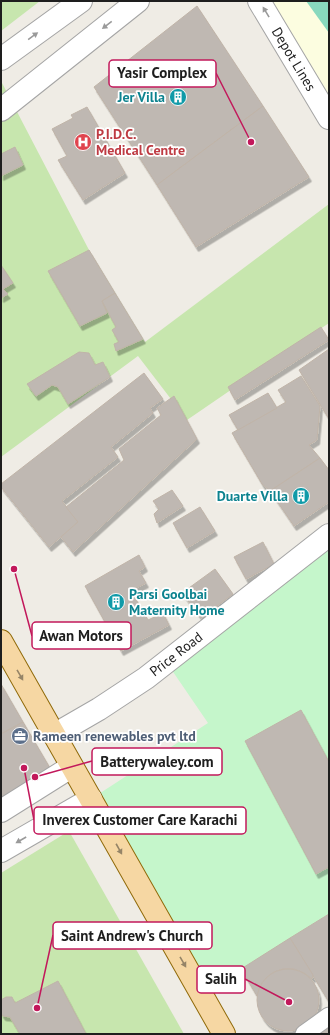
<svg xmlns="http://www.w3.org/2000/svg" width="330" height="1035" font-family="'PT Sans',sans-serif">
<defs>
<filter id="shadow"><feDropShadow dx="2.5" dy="4.5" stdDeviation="0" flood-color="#0004"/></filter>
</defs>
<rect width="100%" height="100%" fill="#efece5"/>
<!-- education -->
<path fill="#fcfde0" d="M255 1H329V121Z"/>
<!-- grass -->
<g fill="#c7e6ae">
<path d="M1 1H40L1 31Z"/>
<path d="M1 81 89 250 145 342 329 204V323L187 420 138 356 1 457Z"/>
<path d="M69 831 184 1034H1V873Z"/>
</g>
<!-- park -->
<path fill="#c5f6cb" d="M329 536V914L202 995 91 799 208 723 167 663Z"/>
<!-- pitch -->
<path fill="#88d9be" d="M306 1H329V33Z"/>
<!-- building -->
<g fill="#bfb8b2" stroke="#c0b4a8" filter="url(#shadow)">
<path d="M197 6 263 106 157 185 94 87Z"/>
<path d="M263 106 309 177 196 247 157 185Z"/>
<path d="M87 107 125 173 83 200 58 160 67 156 52 129 73 118 71 115Z"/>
<path d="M15 147 23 165 1 176V154Z"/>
<path d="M89 250 115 293 102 301 107 313 80 326 48 271Z"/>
<path d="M1 265 13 283 3 289 8 294 1 298Z"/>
<path d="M115 293 143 339 116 351 114 344 119 342 112 330 116 327 102 301Z"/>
<path d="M321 327 329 340 235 400 228 387Z"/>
<path d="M329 349V419L299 370Z"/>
<path d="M79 352 89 353 95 365 103 362 110 377 68 404 58 387 52 385 36 396 27 384Z"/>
<path d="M144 373 163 399 150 408 153 413 111 447 118 457 62 501 78 522 49 547 1 487V484Z"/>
<path d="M301 376 320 406 317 440 309 445 320 458 270 491 262 484 232 433 286 402 278 390Z"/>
<path d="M268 393 277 408 238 430 229 415Z"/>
<path d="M174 396 197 439 73 552 61 537 78 522 66 507 124 460 119 449 161 415 157 408Z"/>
<path d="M320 458 329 470V502L294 526 270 491Z"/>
<path d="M172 490 183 506 157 523 154 514 159 509 153 501Z"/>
<path d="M200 507 215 531 187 548 173 523Z"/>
<path d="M263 542 274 564 246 579 234 557Z"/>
<path d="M139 555 145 567 139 571 146 583 131 591 148 620 163 613 169 625 121 651 85 586Z"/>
<path d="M215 569 233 594 201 618 182 593Z"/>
<path d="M1 684 23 722 1 734Z"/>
<path d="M301 710 329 762V867L316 874 245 741Z"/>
<path d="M23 722 50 768 1 804V734Z"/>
<path d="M329 914V1002L290 938Z"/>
<path d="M290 938 313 975 312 979 304 973 294 969H283L274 972 266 978 260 987 257 996 241 969Z"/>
<circle cx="288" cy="1000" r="31"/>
<path d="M58 981 86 1034H20L10 1017 3 1016 1 1013V1000L6 997H12L15 1003Z"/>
<path d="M329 1027V1034H320Z"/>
</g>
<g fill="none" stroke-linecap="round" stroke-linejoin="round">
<!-- pedestrian casing -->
<g stroke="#a5a5a5" stroke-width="19">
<path id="pedestrian" d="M304 1034 329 1016"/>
</g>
<!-- minor casing -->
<g stroke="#a5a5a5" stroke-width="24">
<g id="minor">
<path d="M54 735 99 709 146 678 329 535"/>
<path d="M1 811 71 767"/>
<path d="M1 851 91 799"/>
</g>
</g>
<!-- tertiary casing -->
<g stroke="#a5a5a5" stroke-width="24">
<g id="tertiary">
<path d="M259 1 329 118"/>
<path d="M1 59 81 1"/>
<path d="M1 110 138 1"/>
</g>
</g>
<!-- primary casing -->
<g stroke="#906a09" stroke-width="24">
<path id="primary" d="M1 641 224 1034"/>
</g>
<!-- pedestrian -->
<use href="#pedestrian" stroke="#fff" stroke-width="17"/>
<!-- minor -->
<use href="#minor" stroke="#fff" stroke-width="22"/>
<!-- tertiary -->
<use href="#tertiary" stroke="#fff" stroke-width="22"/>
<!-- primary -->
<use href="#primary" stroke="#f6d7a3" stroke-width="22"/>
</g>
<!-- one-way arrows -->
<defs><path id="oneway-solid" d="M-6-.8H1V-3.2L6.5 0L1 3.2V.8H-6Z"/></defs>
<g fill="#9a9a9a">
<use href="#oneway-solid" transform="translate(266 12) rotate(-121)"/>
<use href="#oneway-solid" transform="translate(107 25) rotate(142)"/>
<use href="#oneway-solid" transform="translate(33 36) rotate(-36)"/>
<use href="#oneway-solid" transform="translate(21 840) rotate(150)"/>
</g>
<g fill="#958467">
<use href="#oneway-solid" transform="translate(20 675) rotate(60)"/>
<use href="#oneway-solid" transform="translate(119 849) rotate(61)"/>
<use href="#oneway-solid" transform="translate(183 962) rotate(60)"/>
</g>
<!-- icons -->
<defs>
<g id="building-disc" transform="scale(0.9)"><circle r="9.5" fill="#0f9aa8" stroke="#fff"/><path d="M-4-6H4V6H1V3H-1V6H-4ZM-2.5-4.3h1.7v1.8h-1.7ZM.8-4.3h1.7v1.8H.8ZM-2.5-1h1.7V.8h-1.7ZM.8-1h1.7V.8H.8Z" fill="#fff"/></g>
<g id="hospital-disc" transform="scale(0.9)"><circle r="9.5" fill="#e0444e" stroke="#fff"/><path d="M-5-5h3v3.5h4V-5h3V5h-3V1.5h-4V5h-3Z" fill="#fff"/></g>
<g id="office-disc" transform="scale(0.9)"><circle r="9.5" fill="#5c6f8a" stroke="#fff"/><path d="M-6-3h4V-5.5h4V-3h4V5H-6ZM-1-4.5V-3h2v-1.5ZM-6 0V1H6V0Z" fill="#fff"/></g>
</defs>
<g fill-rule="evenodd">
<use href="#building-disc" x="178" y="97"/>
<use href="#hospital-disc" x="83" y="142"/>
<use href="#building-disc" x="301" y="496"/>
<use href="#building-disc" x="116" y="602"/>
<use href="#office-disc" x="20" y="736"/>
</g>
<g text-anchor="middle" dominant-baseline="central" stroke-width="3.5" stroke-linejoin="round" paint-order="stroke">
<!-- street labels -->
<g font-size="14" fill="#1e1e1e" stroke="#fff">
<text transform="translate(294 59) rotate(59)">Depot Lines</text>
<text transform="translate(176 654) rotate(-38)">Price Road</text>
</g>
<!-- culture labels -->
<g font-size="14" font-weight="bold" fill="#0d838f" stroke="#fff" text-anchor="end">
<text x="165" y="97">Jer Villa</text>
<text x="288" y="496">Duarte Villa</text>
<text x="129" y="594" text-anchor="start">Parsi Goolbai<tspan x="129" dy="16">Maternity Home</tspan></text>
</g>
<!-- health labels -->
<g font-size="14" font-weight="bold" fill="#be3a42" stroke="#fff" text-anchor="start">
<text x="96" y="134">P.I.D.C.<tspan x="96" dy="16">Medical Centre</tspan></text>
</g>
<!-- service labels -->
<g font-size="14" font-weight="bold" fill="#4e5e75" stroke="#fff" text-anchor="start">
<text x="33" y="736">Rameen renewables pvt ltd</text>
</g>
</g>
<!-- callouts -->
<path fill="none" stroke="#c2185b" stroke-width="1.5" d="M251 142L216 73M14 569L32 636M35 777L92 761M24 768L34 820M37 1008L53 935M289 1002L245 979"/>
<g fill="#c2185b" stroke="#fff" stroke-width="1.5">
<circle cx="251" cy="142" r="4"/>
<circle cx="14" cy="569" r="4"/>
<circle cx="35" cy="777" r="4"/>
<circle cx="24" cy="768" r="4"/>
<circle cx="37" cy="1008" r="4"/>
<circle cx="289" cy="1002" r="4"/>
</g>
<g fill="#fff" stroke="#c2185b" stroke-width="1.5">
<rect x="109" y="60" width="107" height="27" rx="4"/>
<rect x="32" y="622" width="99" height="27" rx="4"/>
<rect x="92" y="748" width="130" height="27" rx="4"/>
<rect x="34" y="807" width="212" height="27" rx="4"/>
<rect x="53" y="922" width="159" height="27" rx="4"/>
<rect x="197" y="966" width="48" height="27" rx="4"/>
</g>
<g font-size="15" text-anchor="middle" font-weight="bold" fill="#1e1e1e">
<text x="162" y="78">Yasir Complex</text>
<text x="81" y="641">Awan Motors</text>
<text x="157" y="767">Batterywaley.com</text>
<text x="140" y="825">Inverex Customer Care Karachi</text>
<text x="132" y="941">Saint Andrew's Church</text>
<text x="221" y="984">Salih</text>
</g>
<!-- border -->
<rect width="330" height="1035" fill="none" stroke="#1e1e1e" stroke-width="4"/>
</svg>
